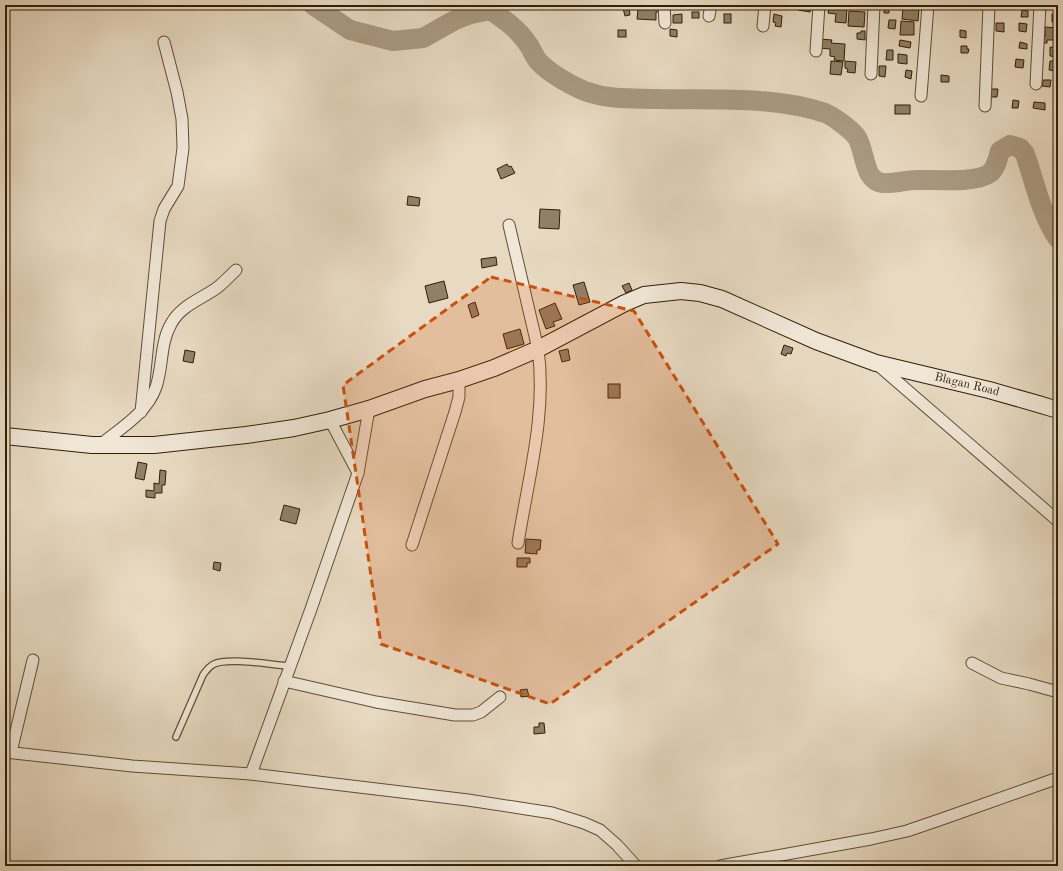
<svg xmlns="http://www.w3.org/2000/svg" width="1063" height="871" font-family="'Old Standard TT',serif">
<rect width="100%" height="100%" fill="#e8dac2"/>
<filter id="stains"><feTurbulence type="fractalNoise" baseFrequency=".005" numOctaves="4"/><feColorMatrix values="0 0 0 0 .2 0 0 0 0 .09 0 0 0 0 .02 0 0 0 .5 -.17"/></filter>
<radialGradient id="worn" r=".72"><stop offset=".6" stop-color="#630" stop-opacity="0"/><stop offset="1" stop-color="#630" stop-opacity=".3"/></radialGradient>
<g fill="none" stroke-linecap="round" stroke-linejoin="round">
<!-- river -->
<path stroke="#aa9a82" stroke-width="20" d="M313 5 350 30 393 41 423 38 455 20 471 14 490 10C505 20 518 29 528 44 532 49 534 57 539 62 549 73 576 89 591 93 613 100 636 98 660 99 712 100 775 96 825 113 833 116 850 129 856 136 866 149 862 181 883 183 894 184 905 180 916 180 935 179 975 184 990 173 996 168 998 158 1000 151L1010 145 1020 148 1025 154C1035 183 1041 214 1058 239"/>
</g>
<!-- building -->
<g fill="#908067" stroke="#311f05">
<path d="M642 5H660V12H656V20L637 19 638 9 642 10Z"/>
<path d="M799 5H811L810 12 798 10Z"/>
<path d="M881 5H889V13H884V8H881Z"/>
<path d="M629 7 630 15 625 16 623 8Z"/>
<path d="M903 7 919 9 918 21 902 19Z"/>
<path d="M829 8 847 9 846 23 835 22 836 14 828 13Z"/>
<path d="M1022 10 1028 11V17H1021Z"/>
<path d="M849 11 865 12 864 27 848 26Z"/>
<rect x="692" y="12" width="7" height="6"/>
<path d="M682 14V23H673V15Z"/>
<rect x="724" y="14" width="7" height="9"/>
<path d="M774 14 782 16 781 27 775 26 776 23 773 22Z"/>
<path d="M1052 14H1058V23L1052 22Z"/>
<path d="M889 20H896L895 29 888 28Z"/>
<path d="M901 21 914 22V35H900Z"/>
<path d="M996 23H1004V32L996 31Z"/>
<path d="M1019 23 1027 24 1026 32 1019 31Z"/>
<path d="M1045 27 1058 28V40H1047V43H1041V37H1045Z"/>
<path d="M670 29 677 30V37L670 36Z"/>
<rect x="618" y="30" width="8" height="7"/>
<path d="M960 30 966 31V38L960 37Z"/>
<path d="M861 31H865V40L857 39V33H861Z"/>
<path d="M819 39 832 40 831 43 845 44 844 61 834 60 835 57 830 56V49L819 48Z"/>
<path d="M900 40 911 42 910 48 899 46Z"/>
<path d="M1020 42 1027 44V49L1019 48Z"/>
<path d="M961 46H967V49H969L968 53H961Z"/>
<path d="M1050 47 1058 48 1057 57 1050 56Z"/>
<path d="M887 50H893V60H886Z"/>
<path d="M898 54 907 55V64L898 63Z"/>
<path d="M1016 59 1024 60 1023 68 1015 67Z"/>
<path d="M831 61 843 62 841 75 830 74Z"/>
<path d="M845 61 856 62 855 73 847 72 848 69 845 68Z"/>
<path d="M1050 61H1058L1057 71 1049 70Z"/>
<path d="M879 66H886L885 77 879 76Z"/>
<path d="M906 70 912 71 911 79 905 77Z"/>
<path d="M941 75 949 76V82H941Z"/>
<path d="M1043 80H1051L1050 87 1042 86Z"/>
<path d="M990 89H998L997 97H990Z"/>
<path d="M1013 100 1019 101 1018 108H1012Z"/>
<path d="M1034 102 1045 103V110L1033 108Z"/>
<rect x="895" y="105" width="15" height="9"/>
<path d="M507 164 509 167 511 166 515 173 501 179 497 169Z"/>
<path d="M408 196 420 198 419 206 407 205Z"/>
<path d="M540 209 560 210 559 229 539 228Z"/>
<path d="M496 257 497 265 482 268 481 259Z"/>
<path d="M444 281 448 298 429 303 425 286Z"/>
<path d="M584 282 590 302 579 305 573 285Z"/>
<path d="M629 283 632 290 626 293 622 286Z"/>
<path d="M475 302 479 315 472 318 468 305Z"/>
<path d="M555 303 562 319 553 322 555 326 546 329 539 310Z"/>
<path d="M520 329 524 344 507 349 503 334Z"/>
<path d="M784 345 793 348 791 354 787 353 786 356 781 354Z"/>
<path d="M568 349 570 360 562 362 559 351Z"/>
<path d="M185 350 195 352 193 363 183 361Z"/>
<rect x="608" y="384" width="12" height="14"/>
<path d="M138 462 147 464 144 480 135 478Z"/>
<path d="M160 470 166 471 165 485H162V493H155V498L146 497V490L154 491V483L159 484Z"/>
<path d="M284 505 300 509 296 524 280 520Z"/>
<path d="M526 539 541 540 540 550H537V554L525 553Z"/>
<path d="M517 558H530V563H527V567H517Z"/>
<path d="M214 562 221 563 220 571 213 569Z"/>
<path d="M527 689 529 696 521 697 520 690Z"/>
<path d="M539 723H544L545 733 534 734V727H539Z"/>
</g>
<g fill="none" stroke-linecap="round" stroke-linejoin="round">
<!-- lane casing -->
<g stroke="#5f4e34" stroke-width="8">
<path id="lane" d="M176 737 203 675C206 671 208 667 214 664 228 657 272 665 290 666"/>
</g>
<!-- street casing -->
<g stroke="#5f4e34" stroke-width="13">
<g id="street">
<path d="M664 5 665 23"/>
<path d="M709 16 711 5"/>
<path d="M763 26 765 5"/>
<path d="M816 51 819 5"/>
<path d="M871 74 874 5"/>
<path d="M1036 84 1040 5"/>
<path d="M921 96 928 5"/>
<path d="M985 106 989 5"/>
<path d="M509 225 538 349C547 414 528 479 518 543"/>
<path d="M878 365 1058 521"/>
<path d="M141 412 160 221 164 209 178 186 183 148 182 119 177 92 164 42"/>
<path d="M330 420 358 473"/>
<path d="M100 445C121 428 147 413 156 387 163 367 160 343 171 324 181 305 202 299 218 287 224 282 230 276 236 270"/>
<path d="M412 545 455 412 459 397V380"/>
<path d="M972 663 1001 678 1029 684 1058 692"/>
<path d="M284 681 376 702 455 715H473L481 712 500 697"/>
<path d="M5 752 132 766 251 774 468 800 552 813 584 823 600 830 617 845 636 866"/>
<path d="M11 752 33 660"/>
<path d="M251 774 311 609 358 473 369 409"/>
<path d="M720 866 871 839 907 831 942 819 1058 778"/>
</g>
</g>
<!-- secondary casing -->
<g stroke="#311f05" stroke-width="18">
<g id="secondary">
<path id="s1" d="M5 436 92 445H154L246 435 294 428 330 420 369 409 425 389 459 380 494 368 538 349 625 303 644 295 681 291 700 293 722 299 816 341 876 363 989 390 1038 404 1058 410"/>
</g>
</g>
<!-- lane -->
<use href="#lane" stroke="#f0e7d7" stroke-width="5.5"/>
<!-- street -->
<use href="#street" stroke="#f0e7d7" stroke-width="11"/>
<!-- secondary -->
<use href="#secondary" stroke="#f0e7d7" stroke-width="16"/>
</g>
<!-- marked area -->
<path fill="#cd500b" fill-opacity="0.2" stroke="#cd500b" stroke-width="3" stroke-dasharray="8 5" stroke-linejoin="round" d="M491 277 634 311 778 544 550 704 381 644 343 385Z"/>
<g text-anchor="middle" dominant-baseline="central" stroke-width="4" stroke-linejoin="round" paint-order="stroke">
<!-- street labels -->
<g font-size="12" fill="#311f05" stroke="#f0e7d7">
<text stroke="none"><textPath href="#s1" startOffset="1006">Blagan Road</textPath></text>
</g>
</g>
<!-- margin -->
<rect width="1063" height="871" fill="none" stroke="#e8dac2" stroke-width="20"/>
<rect x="6" y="6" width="1051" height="859" fill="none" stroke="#311f05" stroke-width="2"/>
<rect x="10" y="10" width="1043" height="851" fill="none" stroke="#311f05"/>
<rect width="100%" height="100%" filter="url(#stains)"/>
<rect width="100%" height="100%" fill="url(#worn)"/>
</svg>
